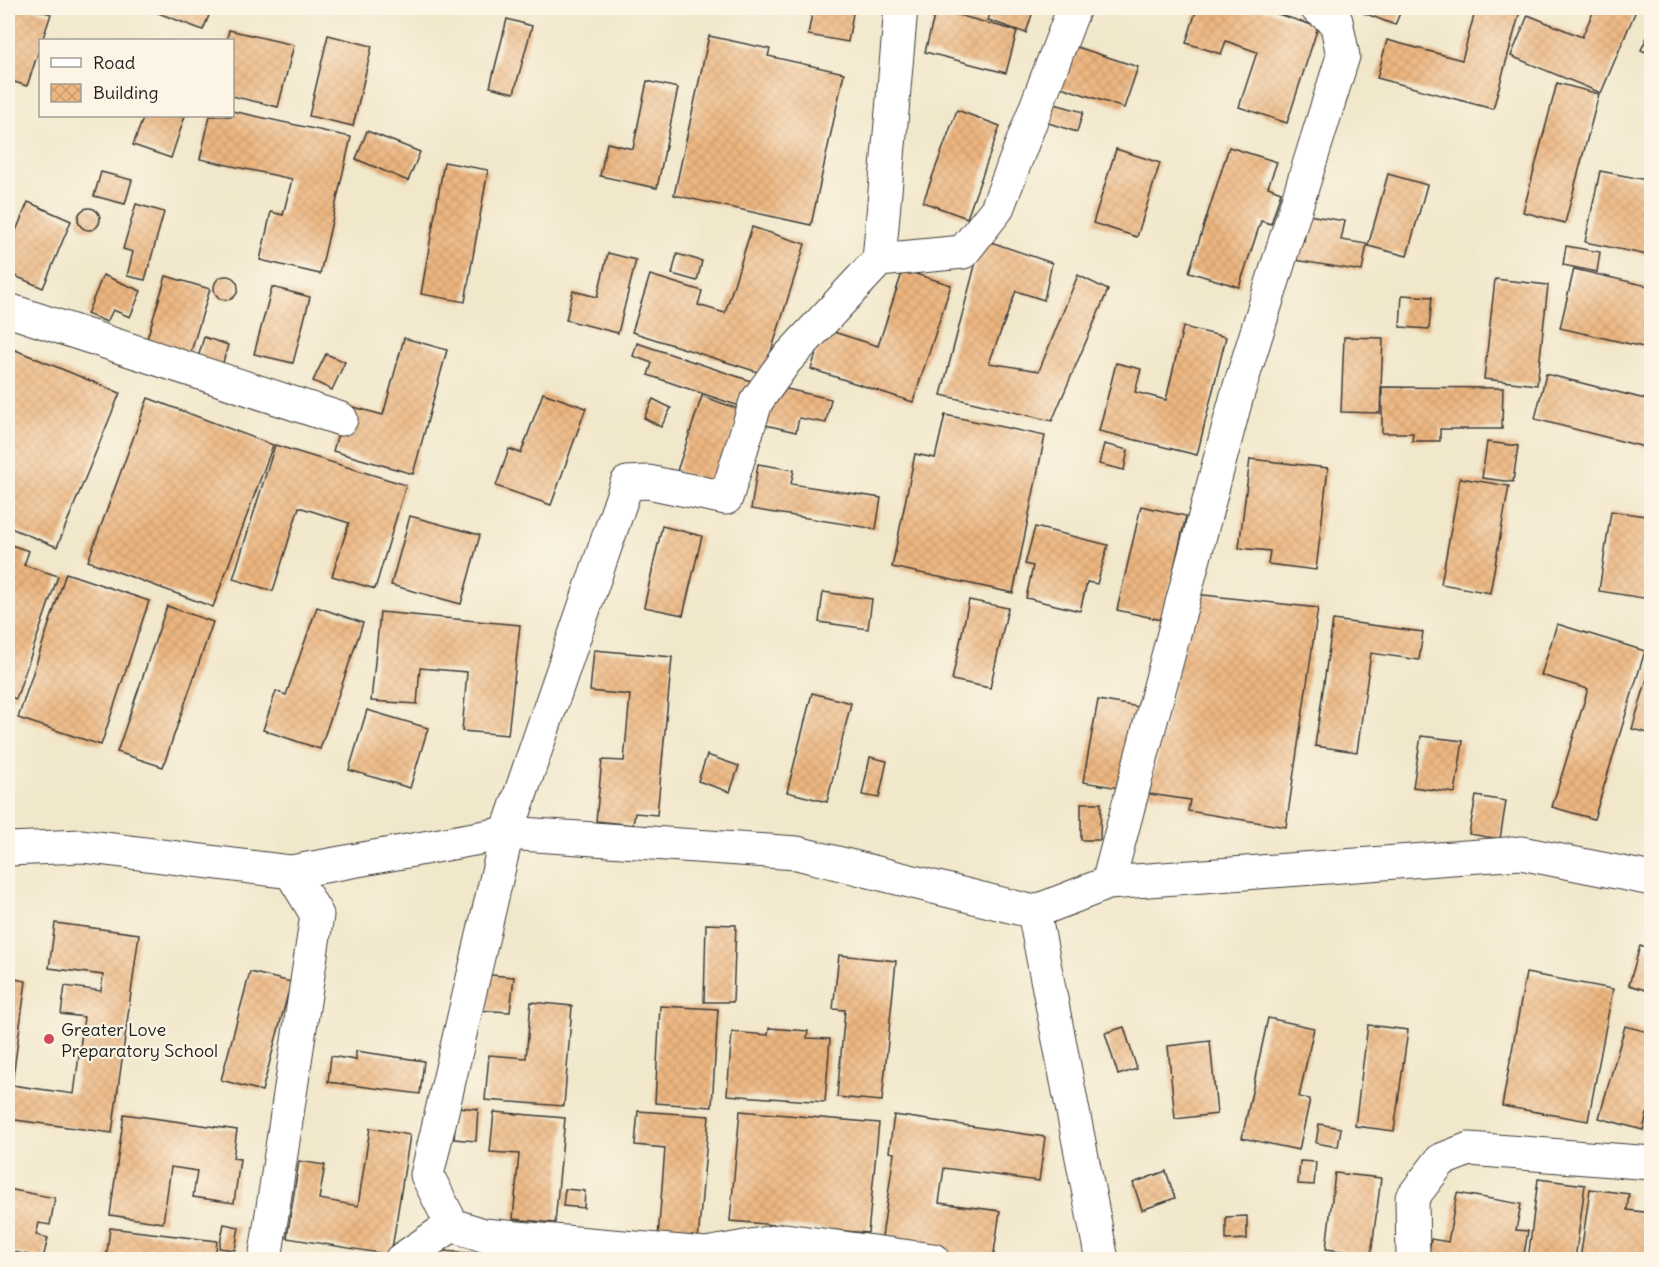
<svg xmlns="http://www.w3.org/2000/svg" width="1659" height="1267" font-family="Delius,sans-serif">
<defs>
<pattern id="building-cross-hatch" width="8" height="8" patternUnits="userSpaceOnUse" patternTransform="scale(1.5)"><rect width="8" height="8" fill="#edb680"/><path d="M0 0l8 8M0 8l8-8" fill="none" stroke="#cb9c6e"/></pattern>
</defs>
<rect width="100%" height="100%" fill="#fcf5e5"/>
<filter id="ink" filterUnits="userSpaceOnUse"><feTurbulence type="fractalNoise" baseFrequency=".0167" numOctaves="2"/><feDisplacementMap in="SourceGraphic" scale="12" xChannelSelector="R" yChannelSelector="G"/><feConvolveMatrix kernelMatrix="1 2 1 2 8 2 1 2 1" color-interpolation-filters="sRGB"/></filter>
<filter id="wash" filterUnits="userSpaceOnUse"><feTurbulence type="fractalNoise" baseFrequency=".008" numOctaves="4" result="noise"/><feDisplacementMap in="SourceGraphic" scale="24" xChannelSelector="R" yChannelSelector="G"/><feGaussianBlur stdDeviation="1.35" result="paint"/><feColorMatrix in="noise" values="0 0 0 0 0 0 0 0 0 0 0 0 0 0 0 0 0 1.4 0 .05"/><feComposite in="paint" operator="in"/></filter>
<g filter="url(#wash)">
<rect width="100%" height="100%" fill="#f1e7cb"/>
<g id="blocks">
<!-- building -->
<g fill="url(#building-cross-hatch)">
<path d="M8 8H31L51 14 27 86 8 80Z"/>
<path d="M145 8H212L203 30Z"/>
<path d="M813 8H854L848 42 808 35Z"/>
<path d="M992 8H1034L1026 33 988 20Z"/>
<path d="M1197 8H1259L1318 27 1287 123 1239 107 1257 52 1226 41 1221 54 1186 43Z"/>
<path d="M1351 8H1402L1395 25Z"/>
<path d="M1476 8H1521L1493 109 1377 78 1387 40 1462 60Z"/>
<path d="M1595 8H1637L1601 93 1511 56 1528 15 1582 37Z"/>
<path d="M936 9 1017 31 1006 73 925 52Z"/>
<path d="M507 19 532 26 514 93 490 87Z"/>
<path d="M1652 27V55L1641 50Z"/>
<path d="M229 30 294 45 278 107 232 96V40H227Z"/>
<path d="M328 35 372 46 353 126 309 116Z"/>
<path d="M709 36 770 49 768 56 844 73 811 225 674 195Z"/>
<path d="M1068 44 1138 67 1124 108 1055 85Z"/>
<path d="M647 81 678 88 657 188 600 176 607 143 633 149Z"/>
<path d="M1557 83 1599 94 1565 223 1523 212Z"/>
<path d="M1048 102 1083 112 1077 132 1042 121Z"/>
<path d="M957 110 1000 126 967 218 923 202Z"/>
<path d="M232 111 351 137 320 274 260 260 271 212 283 215 292 179 200 159 210 116H232Z"/>
<path d="M144 116H185L171 158 133 145Z"/>
<path d="M367 131 420 152 408 181 356 159Z"/>
<path d="M1229 147 1277 162 1268 187 1281 192 1271 224 1261 221 1239 287 1189 272Z"/>
<path d="M1116 149 1160 163 1137 237 1093 223Z"/>
<path d="M444 162 488 170 465 302 421 294Z"/>
<path d="M1600 171 1652 181V256L1585 242Z"/>
<path d="M101 172 132 180 125 204 94 196Z"/>
<path d="M1388 174 1427 185 1407 256 1368 246Z"/>
<path d="M8 199 14 202 8 217Z"/>
<path d="M28 202 71 221 43 288 8 273V250Z"/>
<path d="M136 204 164 212 145 280 127 276 133 252 123 249Z"/>
<circle cx="89" cy="219" r="11"/>
<path d="M1308 215 1345 221 1341 240 1367 244 1362 271 1288 259 1291 239 1304 241Z"/>
<path d="M752 227 805 244 764 374 632 332 650 275 702 291 698 305 725 313Z"/>
<path d="M982 239 1052 263 1044 300 1016 291 989 363 1039 371 1078 275 1108 290 1052 421 941 395Z"/>
<path d="M1566 246 1600 252 1597 272 1563 265Z"/>
<path d="M608 253 636 260 618 333 566 320 573 291 597 297Z"/>
<path d="M677 254 702 261 697 281 672 274Z"/>
<path d="M1574 269 1652 287V349L1560 328Z"/>
<path d="M903 270 951 285 913 402 811 369 824 329 878 346Z"/>
<path d="M103 275 141 291 130 317 113 310 107 322 87 314Z"/>
<circle cx="226" cy="288" r="12"/>
<path d="M166 276 210 289 187 365 143 352Z"/>
<path d="M1495 279 1548 285 1537 385 1484 379Z"/>
<path d="M272 287 310 297 293 363 254 354Z"/>
<path d="M1402 295 1432 297 1429 329 1400 327Z"/>
<path d="M1183 327 1226 337 1197 455 1099 431 1116 363 1141 369 1135 392 1166 400Z"/>
<path d="M204 337 228 345 220 373 196 365Z"/>
<path d="M1344 337 1383 338 1380 413 1341 412Z"/>
<path d="M404 338 447 350 413 474 333 451 346 405 383 415Z"/>
<path d="M637 343 754 382 745 408 648 375 652 363 633 356Z"/>
<path d="M8 347 120 393 57 547 8 527Z"/>
<path d="M326 354 345 362 332 390 313 381Z"/>
<path d="M1546 374 1645 399 1652 376V449L1535 419Z"/>
<path d="M769 385 831 399 826 423 799 418 796 432 761 424Z"/>
<path d="M1382 387 1503 388 1502 429H1440V441H1412L1413 433H1382Z"/>
<path d="M543 393 586 408 551 505 496 486 509 449 521 453Z"/>
<path d="M702 396 741 410 715 484 677 471Z"/>
<path d="M148 398 273 445 213 607 88 561Z"/>
<path d="M653 399 671 408 661 427 644 418Z"/>
<path d="M945 415 1045 436 1013 593 892 567 915 454 935 458Z"/>
<path d="M1487 442 1518 446 1513 482 1482 478Z"/>
<path d="M1104 444 1128 450 1124 470 1099 464Z"/>
<path d="M275 445 406 485 375 589 332 576 349 523 299 507 273 591 233 579Z"/>
<path d="M1250 459 1328 468 1316 570 1268 564 1270 551 1239 548Z"/>
<path d="M758 464 794 470 791 484 881 498 876 529 751 509Z"/>
<path d="M1460 478 1509 486 1490 593 1441 584Z"/>
<path d="M1141 506 1186 516 1162 620 1117 610Z"/>
<path d="M1611 511 1652 517 1649 599 1599 591Z"/>
<path d="M410 516 480 535 461 604 391 585Z"/>
<path d="M662 526 702 536 683 615 644 607Z"/>
<path d="M1035 527 1108 545 1097 584 1087 582 1080 611 1026 598 1033 566 1025 564Z"/>
<path d="M8 544 29 551 24 565 58 576 16 699 8 696Z"/>
<path d="M66 573 149 601 101 745 18 718Z"/>
<path d="M823 592 872 599 868 629 819 622Z"/>
<path d="M1195 594 1318 608 1286 827 1188 811 1190 800 1149 794Z"/>
<path d="M969 600 1008 608 990 688 952 680Z"/>
<path d="M167 606 213 622 163 767 117 752Z"/>
<path d="M317 607 363 623 320 749 263 730 276 691 286 695Z"/>
<path d="M380 612 520 625 508 735 462 731 467 672 420 668 417 704 371 701Z"/>
<path d="M1333 620 1423 632 1419 660 1371 653 1357 752 1315 746Z"/>
<path d="M1557 624 1645 651 1594 819 1552 807 1588 689 1541 675Z"/>
<path d="M594 650 672 657 657 815 635 813 633 825 596 821 602 760 624 761 630 695 590 691Z"/>
<path d="M1652 662V734L1632 729Z"/>
<path d="M812 693 851 703 827 802 787 792Z"/>
<path d="M1098 700 1145 708 1131 790 1083 782Z"/>
<path d="M367 710 428 728 410 788 349 770Z"/>
<path d="M1421 736 1463 741 1455 793 1413 787Z"/>
<path d="M707 755 739 766 730 792 698 781Z"/>
<path d="M870 757 887 761 879 798 862 795Z"/>
<path d="M1476 796 1506 801 1500 839 1469 834Z"/>
<path d="M1081 803H1101L1100 840H1081Z"/>
<path d="M55 923 139 934 112 1133 8 1119V978L26 981 12 1085 74 1094 84 1017 61 1014 65 986 101 991 103 975 49 968Z"/>
<path d="M706 924 736 925 733 1002H704Z"/>
<path d="M1640 946 1652 950V992L1629 985Z"/>
<path d="M839 955 896 961 882 1101 837 1097 845 1010 833 1009Z"/>
<path d="M250 972 291 982 262 1091 221 1080Z"/>
<path d="M1526 973 1613 989 1588 1121 1502 1106Z"/>
<path d="M479 974 514 977 510 1012 476 1010Z"/>
<path d="M531 1002 572 1006 564 1106 485 1100 489 1055 526 1058Z"/>
<path d="M660 1006 718 1009 712 1107 655 1103Z"/>
<path d="M1268 1018 1314 1028 1299 1097 1310 1099 1299 1150 1242 1138Z"/>
<path d="M1368 1025 1408 1030 1394 1131 1355 1126Z"/>
<path d="M1625 1026 1652 1033V1116L1647 1114 1643 1130 1599 1118Z"/>
<path d="M1124 1027 1137 1069 1118 1075 1105 1033Z"/>
<path d="M769 1028 808 1031 807 1038 830 1039 825 1102 727 1095 732 1032 768 1035Z"/>
<path d="M1210 1041 1217 1114 1175 1119 1168 1046Z"/>
<path d="M356 1051 424 1061 420 1094 328 1082 331 1056 356 1060Z"/>
<path d="M457 1107 478 1109 476 1141 454 1139Z"/>
<path d="M638 1111 709 1116 698 1241 658 1238 665 1148 635 1145Z"/>
<path d="M740 1111 879 1123 868 1233 730 1221Z"/>
<path d="M494 1112 565 1118 555 1223 513 1219 519 1154 490 1152Z"/>
<path d="M124 1114 237 1130 233 1158 240 1159 234 1203 193 1197 197 1171 171 1167 163 1223 110 1215Z"/>
<path d="M894 1115 1045 1137 1039 1181 944 1168 939 1203 1000 1211 993 1260 881 1244 894 1153 889 1152Z"/>
<path d="M1319 1124 1341 1128 1338 1147 1316 1143Z"/>
<path d="M370 1128 410 1135 391 1255 287 1238 299 1161 325 1165 319 1199 358 1206Z"/>
<path d="M1300 1161 1316 1162 1314 1185 1298 1184Z"/>
<path d="M1166 1171 1175 1198 1142 1210 1133 1183Z"/>
<path d="M1335 1173 1381 1178 1371 1255 1326 1249Z"/>
<path d="M1538 1179 1585 1185 1575 1260H1528Z"/>
<path d="M8 1189 55 1198 50 1225 39 1223 36 1235 48 1238 43 1258 8 1251Z"/>
<path d="M565 1189 585 1191 584 1208 563 1206Z"/>
<path d="M1590 1189 1629 1194 1627 1210 1652 1213V1260H1580Z"/>
<path d="M1457 1193 1521 1204 1516 1230 1528 1231 1523 1260H1428L1431 1239 1448 1242Z"/>
<path d="M1247 1216V1239L1226 1240V1217Z"/>
<path d="M224 1224 239 1227 235 1250 219 1248Z"/>
<path d="M110 1228 217 1241 215 1260H106Z"/>
<path d="M415 1249 537 1258V1260H414Z"/>
</g>
</g>
</g>
<g filter="url(#ink)">
<use href="#blocks" fill-opacity="0" stroke="#3c3a36" stroke-width="1.5"/>
<g fill="none" stroke-linecap="round" stroke-linejoin="round">
<!-- minor casing -->
<g stroke="#3c3a36" stroke-width="35">
<g id="minor">
<path d="M879 260 901 8"/>
<path d="M8 310 341 419"/>
<path d="M8 849 82 846 291 872 507 833 797 853 1034 912 1108 883 1521 853 1652 879"/>
<path d="M1108 883 1236 399 1343 56 1336 21 1317 8"/>
<path d="M1034 912 1102 1260"/>
<path d="M265 1260 317 915 291 872"/>
<path d="M401 1260 452 1225"/>
<path d="M933 1260 785 1240 706 1254 483 1235 452 1225 427 1175 507 833 627 483 648 482 726 498 756 402 786 360 879 260 963 252 997 209 1074 8"/>
<path d="M1413 1260 1412 1198 1441 1160 1469 1149 1652 1163"/>
</g>
</g>
<!-- minor -->
<use href="#minor" stroke="#fff" stroke-width="33"/>
</g>
</g>
<!-- markers -->
<circle fill="#d1495b" stroke="#fcf5e5" stroke-width="2" cx="49" cy="1039" r="6"/>
<g text-anchor="middle" dominant-baseline="central" stroke-width="4.5" stroke-linejoin="round" paint-order="stroke">
<!-- poi labels -->
<g font-size="18" fill="#1c1c1c" stroke="#fcf5e5" text-anchor="start">
<text x="61" y="1029">Greater Love<tspan x="61" dy="21">Preparatory School</tspan></text>
</g>
</g>
<!-- margin -->
<rect width="1659" height="1267" fill="none" stroke="#fcf5e5" stroke-width="30"/>
<!-- legend -->
<rect x="39" y="39" width="195" height="78" fill="#fcf5e5" stroke="#a29e95" stroke-width="1.5"/>
<rect x="51" y="58" width="30" height="9" fill="#ffffff" stroke="#a29e95" stroke-width="1.5"/>
<text x="93" y="69" font-size="18" fill="#1c1c1c">Road</text>
<rect x="51" y="84" width="30" height="18" fill="url(#building-cross-hatch)" stroke="#a29e95" stroke-width="1.5"/>
<text x="93" y="99" font-size="18" fill="#1c1c1c">Building</text>
</svg>
